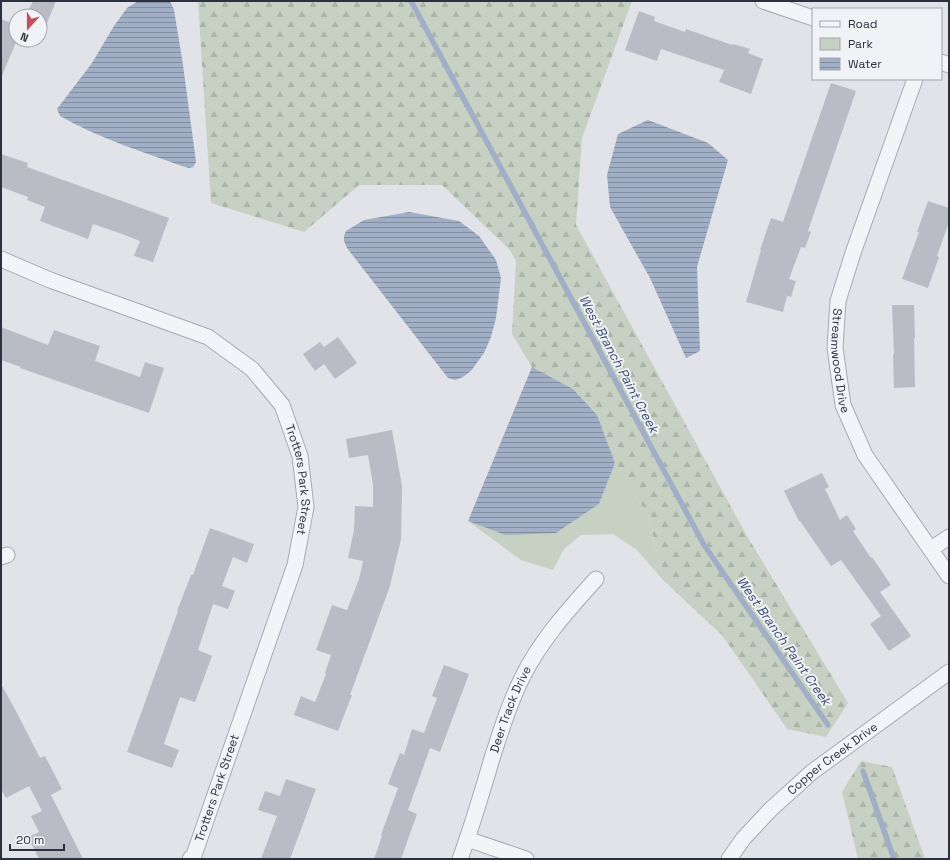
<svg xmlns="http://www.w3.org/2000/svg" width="950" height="860" font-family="'Space Grotesk',sans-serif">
<defs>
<pattern id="forest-firs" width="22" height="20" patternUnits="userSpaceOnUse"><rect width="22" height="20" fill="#c6d1c3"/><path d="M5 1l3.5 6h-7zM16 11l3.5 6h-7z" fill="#aab4a9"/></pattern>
<pattern id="water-rules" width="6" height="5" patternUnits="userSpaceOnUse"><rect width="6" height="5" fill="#a0afc5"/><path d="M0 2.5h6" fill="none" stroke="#838fa1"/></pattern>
</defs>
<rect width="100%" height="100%" fill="#e1e3e8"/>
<!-- forest -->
<g fill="url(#forest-firs)">
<path d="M198 1H632L582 138 576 225 747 536 848 703 826 737 787 729 722 635 663 580 649 517 615 463 597 415 573 389 532 367 512 334 516 261 509 249 442 185H359L304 232 211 203Z"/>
<path d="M861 761 892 767 924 856V859H858L842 792Z"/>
</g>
<!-- park -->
<path fill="#c6d1c3" d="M615 463 649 517 663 580 637 550 613 534 581 535 564 549 553 570 521 560 468 521 505 535 599 504Z"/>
<!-- water -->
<g fill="url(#water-rules)">
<path d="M138 1H170L174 10 183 65 195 154 196 162 193 167 189 168 182 166C141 151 98 138 60 116L57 109 92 63 114 26 127 8Z"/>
<path d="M648 120 708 143 728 160 697 267 700 351 686 358 650 278 610 207 607 175 618 134Z"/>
<path d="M409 212 459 221 479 236 496 260 501 278 496 318 491 337 484 353 471 371 463 377 455 380 448 378 347 248 344 241V236L346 231 364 220Z"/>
<path d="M532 367 573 389 597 415 615 463 599 504 556 533 505 535 468 521Z"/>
</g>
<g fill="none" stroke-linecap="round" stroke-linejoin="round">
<!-- stream -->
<g stroke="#a0afc5" stroke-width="5.5">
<path d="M411 1 704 545 828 725"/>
<path d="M863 771 894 859"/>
</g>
</g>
<!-- building -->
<g fill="#b9bcc5">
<path d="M33 1H56L47 23 40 20V16H31L27 14Z"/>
<path d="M639 11 655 17 654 21 685 32 686 29 732 45 733 44 750 49 748 53 763 59 751 94 719 82 724 70 661 49 657 61 625 50Z"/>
<path d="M1 19 16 25V40H17L1 78Z"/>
<path d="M831 83 856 91 808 231 811 232 805 248 801 247 789 279 796 281 791 297 787 296 783 312 746 302 761 250H760L771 218 783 222Z"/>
<path d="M1 154 28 163 27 167 169 218 153 262 134 256 140 241 122 234 93 224 88 239 40 221 45 207 27 200 28 197 1 187Z"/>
<path d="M928 201 949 208V222L937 256 939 257 928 288 902 279 919 232H917Z"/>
<path d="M892 305H914L915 338H914L915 387 894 388 893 355 894 354Z"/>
<path d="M1 327 48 345 54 330 100 346 95 361 140 377 145 362 164 368 149 413 20 368 21 367 1 360Z"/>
<path d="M338 337 357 363 335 379 324 364 315 371 303 354 320 342 324 347Z"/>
<path d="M392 430 402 486 401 539 390 586 350 695H352L338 731 294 715 301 696 315 702 326 674 325 673 331 655 316 650 332 605 347 610 359 579 363 561 348 558 354 530 355 506 373 507V485L368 455 349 458 346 439Z"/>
<path d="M822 473 829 487 825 489 840 520 847 515 856 529 853 531 871 558 872 557 891 585 880 592 911 636 889 651 870 624 881 616 841 560 831 566 800 521H799L784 491Z"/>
<path d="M210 528 254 544 247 563 233 557 222 586 235 591 228 609 213 604 198 650 212 656 195 702 180 697 164 744 179 750 172 768 127 752 178 611H177L191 575H193Z"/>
<path d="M444 665 469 674 440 752 430 748 408 810 417 814 401 859H374L382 836 381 835 398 788 388 784 400 753 404 755 412 729 424 733 437 698 432 696Z"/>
<path d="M1 684 17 713 40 758 45 756 62 789 51 795 83 859H39L28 837 39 832 31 816 42 811 29 786 6 798 1 789Z"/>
<path d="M286 779 316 789 290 859H261L277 816 258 810 265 791 280 796Z"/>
</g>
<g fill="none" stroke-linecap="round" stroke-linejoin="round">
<!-- street casing -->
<g stroke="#a7aab2" stroke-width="17">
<g id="street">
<path d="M763 1 813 18"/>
<path d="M941 62 949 65"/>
<path id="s1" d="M915 79 853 253 838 301 835 348 843 405 865 455 949 576"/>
<path id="s2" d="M1 259 50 280 208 337 252 369 282 405 300 456 306 507 295 565 194 855 190 859"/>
<path d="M931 549 949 537"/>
<path d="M1 557 7 555"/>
<path d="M467 839 526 859"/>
<path id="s3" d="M460 859C473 824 483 788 494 752 502 727 510 702 522 678 540 641 568 610 596 579"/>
<path id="s4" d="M729 859 743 839 770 810 812 772 949 672"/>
</g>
</g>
<!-- street -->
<use href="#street" stroke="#f3f4f7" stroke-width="15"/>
</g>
<g text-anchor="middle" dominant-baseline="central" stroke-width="4" stroke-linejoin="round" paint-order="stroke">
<!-- street labels -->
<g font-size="12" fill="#2b313e" stroke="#f0f2f6">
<text stroke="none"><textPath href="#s1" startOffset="295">Streamwood Drive</textPath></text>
<text stroke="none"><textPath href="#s2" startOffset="400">Trotters Park Street</textPath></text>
<text stroke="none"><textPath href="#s3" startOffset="158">Deer Track Drive</textPath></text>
<text stroke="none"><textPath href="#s4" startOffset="145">Copper Creek Drive</textPath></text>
<text transform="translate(217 788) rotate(-71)">Trotters Park Street</text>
</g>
<!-- water labels -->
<g font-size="13" font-style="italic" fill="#394d6e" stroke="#f0f2f6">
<text transform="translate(619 364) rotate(62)">West Branch Paint Creek</text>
<text transform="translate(784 641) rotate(55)">West Branch Paint Creek</text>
</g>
</g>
<!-- border -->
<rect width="950" height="860" fill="none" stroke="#2b313e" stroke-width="4"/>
<!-- legend -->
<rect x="812" y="8" width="130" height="72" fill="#f0f2f6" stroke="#a1a5ac"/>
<rect x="820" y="21" width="20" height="6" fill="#f3f4f7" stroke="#a1a5ac"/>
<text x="848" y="28" font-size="12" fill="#2b313e">Road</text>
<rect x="820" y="38" width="20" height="12" fill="#c6d1c3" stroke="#a1a5ac"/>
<text x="848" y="48" font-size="12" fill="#2b313e">Park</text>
<rect x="820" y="58" width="20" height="12" fill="url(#water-rules)" stroke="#a1a5ac"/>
<text x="848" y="68" font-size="12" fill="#2b313e">Water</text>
<!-- north arrow -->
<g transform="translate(28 28) rotate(201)"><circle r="19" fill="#f0f2f6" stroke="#a1a5ac"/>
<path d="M0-3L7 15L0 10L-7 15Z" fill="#c1525b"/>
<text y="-6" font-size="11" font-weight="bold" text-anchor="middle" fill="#2b313e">N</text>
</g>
<!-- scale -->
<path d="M10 844v6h54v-6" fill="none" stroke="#2b313e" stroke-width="2"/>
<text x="16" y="844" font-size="12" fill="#2b313e" stroke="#f0f2f6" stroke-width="3" paint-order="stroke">20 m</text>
</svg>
